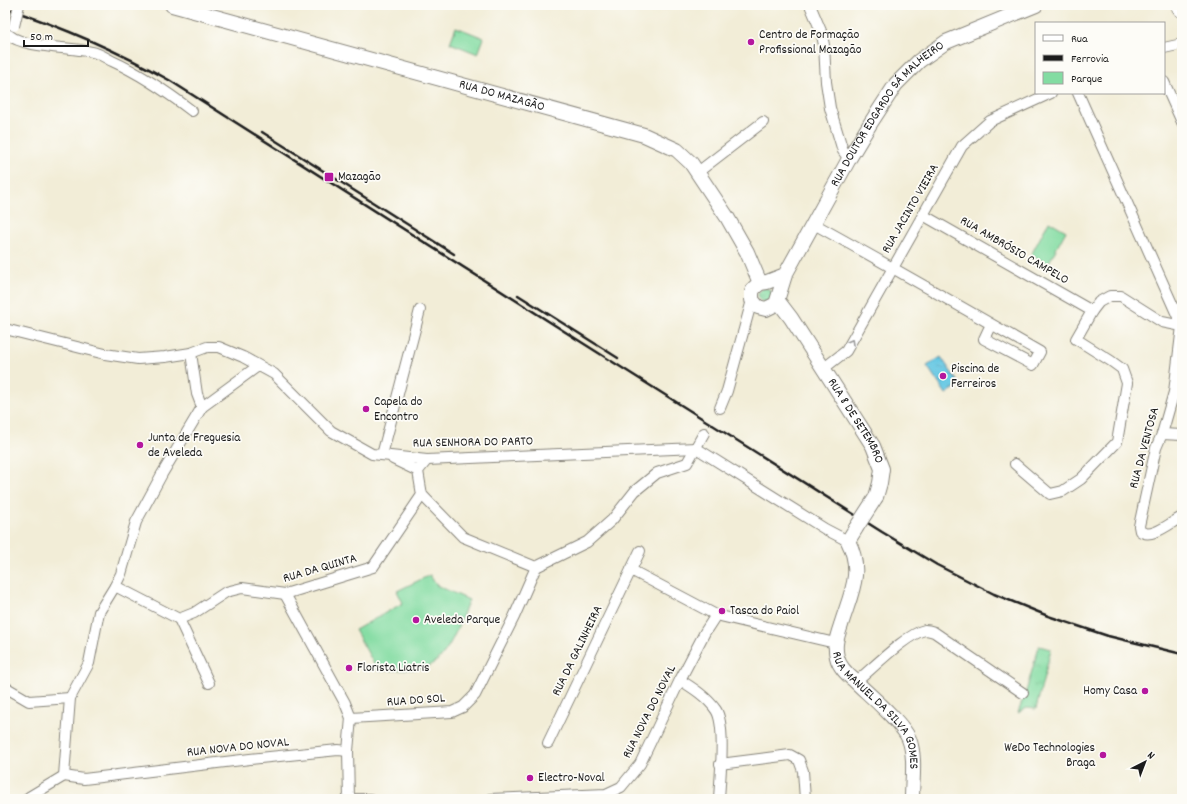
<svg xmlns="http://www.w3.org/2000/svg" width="1187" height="804" font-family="Dekko,sans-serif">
<defs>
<pattern id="grass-tufts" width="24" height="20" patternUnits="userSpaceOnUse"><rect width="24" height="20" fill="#83dca2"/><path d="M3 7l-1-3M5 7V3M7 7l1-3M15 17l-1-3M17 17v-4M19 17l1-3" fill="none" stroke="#71bc8b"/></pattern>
<pattern id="water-ripples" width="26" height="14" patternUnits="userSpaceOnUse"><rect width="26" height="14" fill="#65c7e3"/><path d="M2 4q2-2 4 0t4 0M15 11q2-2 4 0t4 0" fill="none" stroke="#57aac2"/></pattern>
</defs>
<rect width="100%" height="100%" fill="#fdfcf7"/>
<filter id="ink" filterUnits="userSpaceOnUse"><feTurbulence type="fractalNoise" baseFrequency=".025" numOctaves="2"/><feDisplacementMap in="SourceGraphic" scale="8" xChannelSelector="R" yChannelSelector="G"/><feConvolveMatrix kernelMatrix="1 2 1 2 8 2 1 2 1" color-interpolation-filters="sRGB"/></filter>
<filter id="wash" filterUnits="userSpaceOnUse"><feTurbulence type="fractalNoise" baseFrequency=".012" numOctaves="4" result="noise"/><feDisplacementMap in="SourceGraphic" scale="16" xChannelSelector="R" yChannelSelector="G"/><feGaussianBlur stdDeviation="0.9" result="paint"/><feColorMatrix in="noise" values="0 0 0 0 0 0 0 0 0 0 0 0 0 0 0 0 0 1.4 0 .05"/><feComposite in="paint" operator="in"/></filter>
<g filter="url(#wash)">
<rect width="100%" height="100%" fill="#f2edd7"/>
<!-- grass -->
<g fill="url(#grass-tufts)" stroke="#507c5f">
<circle cx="765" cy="295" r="7"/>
<path d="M1039 646 1051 649 1036 709 1027 708 1018 713 1027 688Z"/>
</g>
<!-- green -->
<g fill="#83dca2" stroke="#507c5f">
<path d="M456 27 484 38 478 54 450 43Z"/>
<path d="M1049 221 1066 231 1048 264 1031 255Z"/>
<path d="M430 575 436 585 469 600C459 622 448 664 422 668 408 670 393 670 378 671L355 630 403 603 397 591Z"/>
</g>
<!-- water -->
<path fill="url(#water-ripples)" stroke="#407280" d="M941 357 960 385 946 394 927 366Z"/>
</g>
<g filter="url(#ink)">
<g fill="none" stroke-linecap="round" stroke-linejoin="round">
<!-- street casing -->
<g stroke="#87847a" stroke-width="12">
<g id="street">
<path d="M810 5 821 31 824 45 826 82 830 108 843 151 849 159"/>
<path d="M9 35C24 48 72 47 92 52 99 53 106 58 112 61 141 74 167 92 192 111"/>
<path d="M1164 48 1182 44"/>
<path d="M1164 82 1182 122"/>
<path d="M1078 93 1182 326"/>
<path d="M698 172 763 122"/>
<path d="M923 215 1092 311 1076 339 1111 361 1122 369 1127 383 1117 442 1081 479 1063 491 1050 494 1015 464"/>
<path d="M814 224C890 266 965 309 1040 352L1033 365 984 339 991 324"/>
<path d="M1092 311 1099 302 1110 296H1121L1162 322 1182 326"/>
<path d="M1182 326 1174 392 1162 434 1156 448 1139 526 1140 531C1152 540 1171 522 1182 517"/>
<path d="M5 329 105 354 138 359 165 357 191 353 207 347H219L243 357 274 374 331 431 372 454 427 460 696 448"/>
<path d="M191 353 197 394 202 407"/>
<path d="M823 369 846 351 962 146 990 121 1051 93"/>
<path d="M720 408 727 391 752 300"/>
<path d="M1162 434 1182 435"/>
<path d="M696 448 825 529 848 541"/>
<path d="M382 455 420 310"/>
<path d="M393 459 418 471"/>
<path d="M427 460 418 471 422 495 463 537 536 567 587 542 612 520 635 491 657 473 687 463 704 433"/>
<path d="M631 570 716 615 835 643"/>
<path d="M115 586 179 619 194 613 226 592 242 588 285 594 373 567 422 495"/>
<path d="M285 594 345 703 351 718 452 712 463 707 475 695 514 617 536 567"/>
<path d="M179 619 209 683"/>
<path d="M680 680C693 688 707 697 716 710 726 725 720 779 719 799"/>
<path d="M856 682C872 669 906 634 925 630 928 630 931 631 934 632L1023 693"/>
<path d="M5 687 29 701 70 698"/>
<path d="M548 743 640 551"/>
<path d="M720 764 790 755 799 760 803 771 805 799"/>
<path d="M64 776 70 698 89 663 99 612 115 586 121 574 136 522 162 474 202 407 258 366"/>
<path d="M64 776 84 779 250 759 338 750 348 751"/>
<path d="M30 799 29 797 64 776"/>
<path d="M347 799H370"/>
<path d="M349 799 348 751 351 718"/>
<path d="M490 799 606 794 621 787 640 764 680 680 705 632 716 615"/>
</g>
</g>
<!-- secondary casing -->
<g stroke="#87847a" stroke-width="16">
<g id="secondary">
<path id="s1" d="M172 5 644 135 677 150 691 163 727 217 747 252 760 283"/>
<path id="s2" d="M785 275 767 282 760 283 754 288 752 292V300L758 307 766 309 776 304 785 275 849 159 870 124 896 84 919 61 946 42 1036 5"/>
<path id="s3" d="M778 301 791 318 873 446 882 469 880 483 876 497"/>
<path id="s4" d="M856 528 848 541C864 572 850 595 841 625 837 637 834 645 837 657 839 667 848 675 855 681 869 695 902 722 909 739 916 757 912 780 912 799"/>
</g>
</g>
<!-- highway casing -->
<g stroke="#87847a" stroke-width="20">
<path id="highway" d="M1180 5 1182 8"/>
</g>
<!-- street -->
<use href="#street" stroke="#fff" stroke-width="10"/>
<!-- secondary -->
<use href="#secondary" stroke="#fff" stroke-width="14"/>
<!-- highway -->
<use href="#highway" stroke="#fff" stroke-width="18"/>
<!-- rail -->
<g stroke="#1c1c1c" stroke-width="2.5">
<path d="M5 8C62 27 116 50 169 80L578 340 882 532 937 565 994 594 1048 616 1108 636 1182 654"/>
<path d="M262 132 454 254"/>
<path d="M518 295 618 358"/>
</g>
<!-- street-bridge casing -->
<g stroke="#87847a" stroke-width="12" stroke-linecap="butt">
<path id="street-bridge" d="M14 26 19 5"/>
</g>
<!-- secondary-bridge casing -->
<g stroke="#87847a" stroke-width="16" stroke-linecap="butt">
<path id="secondary-bridge" d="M856 528 876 497"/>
</g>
<!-- street-bridge -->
<use href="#street-bridge" stroke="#fff" stroke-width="10"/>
<!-- secondary-bridge -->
<use href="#secondary-bridge" stroke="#fff" stroke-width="14"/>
</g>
<!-- one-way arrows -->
<defs><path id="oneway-chevron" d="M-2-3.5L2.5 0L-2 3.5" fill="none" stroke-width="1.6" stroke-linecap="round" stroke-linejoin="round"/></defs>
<use stroke="#999" href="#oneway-chevron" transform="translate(851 342) rotate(-61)"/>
</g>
<!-- markers -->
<g fill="#b5179e" stroke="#fdfcf7" stroke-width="1.5">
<circle cx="751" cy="42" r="4"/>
<rect x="324" y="172" width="10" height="10" rx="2"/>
<circle cx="943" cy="376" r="4"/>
<circle cx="366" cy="409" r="4"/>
<circle cx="140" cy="445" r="4"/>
<circle cx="722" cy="611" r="4"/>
<circle cx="416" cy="620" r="4"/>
<circle cx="349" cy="668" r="4"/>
<circle cx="1145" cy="691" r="4"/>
<circle cx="1103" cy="755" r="4"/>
<circle cx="530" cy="778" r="4"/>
</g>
<g text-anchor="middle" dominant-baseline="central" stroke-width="3.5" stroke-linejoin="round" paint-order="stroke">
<!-- poi labels -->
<g font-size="13" fill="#1c1c1c" stroke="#fdfcf7" text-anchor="start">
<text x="759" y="35">Centro de Formação<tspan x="759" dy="15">Profissional Mazagão</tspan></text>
<text x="338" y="177">Mazagão</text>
<text x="951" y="369">Piscina de<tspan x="951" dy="15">Ferreiros</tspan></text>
<text x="374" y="402">Capela do<tspan x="374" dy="15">Encontro</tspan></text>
<text x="148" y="438">Junta de Freguesia<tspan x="148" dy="15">de Aveleda</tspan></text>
<text x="730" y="611">Tasca do Paiol</text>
<text x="424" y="620">Aveleda Parque</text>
<text x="357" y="668">Florista Liatris</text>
<text x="1137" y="691" text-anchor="end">Homy Casa</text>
<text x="1095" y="748" text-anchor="end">WeDo Technologies<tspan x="1095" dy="15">Braga</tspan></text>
<text x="538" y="778">Electro-Noval</text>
</g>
<!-- street labels -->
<g font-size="13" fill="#1c1c1c" stroke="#fdfcf7">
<text stroke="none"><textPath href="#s1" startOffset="342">RUA DO MAZAGÃO</textPath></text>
<text stroke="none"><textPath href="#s2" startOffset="298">RUA DOUTOR EDGARDO SÁ MALHEIRO</textPath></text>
<text transform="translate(911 209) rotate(-60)">RUA JACINTO VIEIRA</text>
<text transform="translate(1014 251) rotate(30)">RUA AMBRÓSIO CAMPELO</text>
<text stroke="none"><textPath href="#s3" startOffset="143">RUA 8 DE SETEMBRO</textPath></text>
<text transform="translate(473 443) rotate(-1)">RUA SENHORA DO PARTO</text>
<text transform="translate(1145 448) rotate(-75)">RUA DA VENTOSA</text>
<text transform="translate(320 569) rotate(-16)">RUA DA QUINTA</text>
<text transform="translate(578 651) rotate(-64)">RUA DA GALINHEIRA</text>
<text transform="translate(416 701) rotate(-4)">RUA DO SOL</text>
<text stroke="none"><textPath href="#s4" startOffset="203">RUA MANUEL DA SILVA GOMES</textPath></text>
<text transform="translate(650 712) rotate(-63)">RUA NOVA DO NOVAL</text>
<text transform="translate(238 748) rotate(-6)">RUA NOVA DO NOVAL</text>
</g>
</g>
<!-- margin -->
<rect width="1187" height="804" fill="none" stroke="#fdfcf7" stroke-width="20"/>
<!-- legend -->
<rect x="1035" y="22" width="130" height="72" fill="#fdfcf7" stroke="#a3a29f"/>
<rect x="1043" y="35" width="20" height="6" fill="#ffffff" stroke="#a3a29f"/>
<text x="1071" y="42" font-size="12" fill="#1c1c1c">Rua</text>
<rect x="1043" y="55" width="20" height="6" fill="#1c1c1c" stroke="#a3a29f"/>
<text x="1071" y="62" font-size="12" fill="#1c1c1c">Ferrovia</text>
<rect x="1043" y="72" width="20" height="12" fill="#83dca2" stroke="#a3a29f"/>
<text x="1071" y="82" font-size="12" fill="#1c1c1c">Parque</text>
<!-- north arrow -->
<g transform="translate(1145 762) rotate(42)" stroke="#fdfcf7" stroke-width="3" paint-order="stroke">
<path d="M0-3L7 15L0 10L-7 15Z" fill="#1c1c1c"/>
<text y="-6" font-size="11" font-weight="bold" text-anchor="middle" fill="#1c1c1c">N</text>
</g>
<!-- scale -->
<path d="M24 40v6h64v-6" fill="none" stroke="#1c1c1c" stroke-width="2"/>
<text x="30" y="40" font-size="12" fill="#1c1c1c" stroke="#fdfcf7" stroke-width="3" paint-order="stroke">50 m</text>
</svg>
